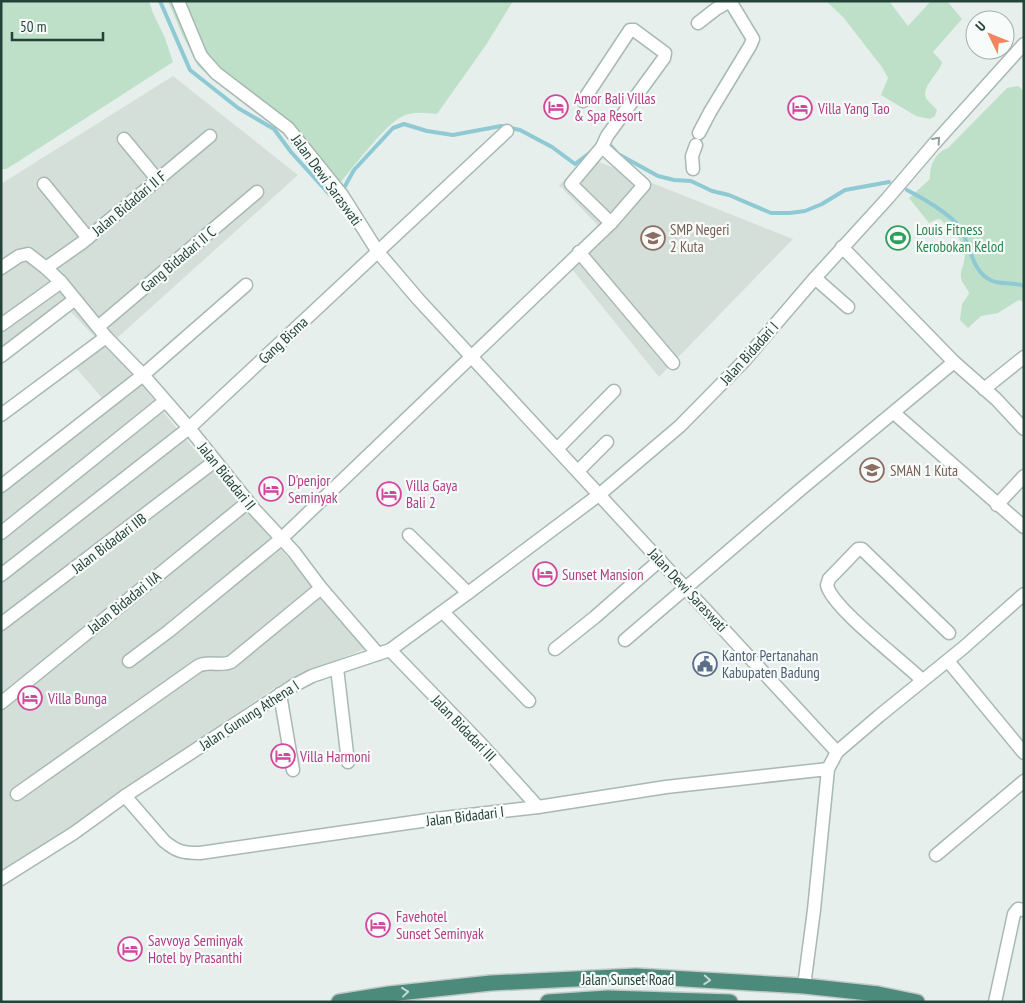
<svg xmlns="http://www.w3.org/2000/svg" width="1025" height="1003" font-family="'PT Sans Narrow',sans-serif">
<rect width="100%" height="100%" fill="#e6efeb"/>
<!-- built -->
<g fill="#d4dfda">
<path d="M173 76 298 175 106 348 138 380 177 429 272 540 369 647 320 667 274 688 61 835 1 871V483L104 400 68 359 96 338 64 305 1 354V184Z"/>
<path d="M589 158 793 239 659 377 572 269 606 234 559 185Z"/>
</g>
<!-- green -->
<g fill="#bfe0c8">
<path d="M1 1H149L153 13 165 38 173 62 16 163 6 169H1Z"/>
<path d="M168 1H513L486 45 437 114C426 113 413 111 403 116 386 123 353 168 339 184L260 113 219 84 198 66 182 34Z"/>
<path d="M826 1H889L908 26 931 1H947L962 19 933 52 942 62C940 73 921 86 926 98 928 102 934 106 937 110L935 116 930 119 916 116 881 95 888 78 882 67 843 17Z"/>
<path d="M1018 86 1024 91V302L1019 300 998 313 981 316 968 328 960 320 962 304 969 294C968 287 961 284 961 277 960 272 963 267 964 262 968 242 953 233 941 220L938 219 929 223 909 198 930 179C929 167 935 152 948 148L1007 88Z"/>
</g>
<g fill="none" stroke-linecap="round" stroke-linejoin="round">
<!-- stream -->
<g stroke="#8ec9d4" stroke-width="4">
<path d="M160 1 190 70 238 108 274 129 291 152 330 195 335 197 345 186 354 170 393 128 404 124 427 131 453 135 501 126 520 130 552 147 575 164 591 152"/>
<path d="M611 146 618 154 658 176 674 180 691 181 712 191 729 195 771 213H790L805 211 822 204 845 190 889 182"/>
<path d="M907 190C921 197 952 215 960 228 970 244 971 267 987 278 997 286 1012 281 1024 286"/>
</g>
<!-- minor casing -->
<g stroke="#a8b8b2" stroke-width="15">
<g id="minor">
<path d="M178 1 201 56 216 73 288 128 342 195 378 252 418 299 837 752"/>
<path d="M698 23 716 9 730 1"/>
<path d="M583 101 630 30H634L665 53 664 58 607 136 602 147 571 184 611 223"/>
<path d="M699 133 710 112 750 46 753 39 730 1"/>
<path d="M124 139 157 179"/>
<path d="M693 169 692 156 696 145"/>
<path d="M44 184 88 238"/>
<path d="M842 247 954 362 996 399 1024 429"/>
<path d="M579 252 673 363"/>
<path d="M1 268 19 256 28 254 46 268 61 282 106 337 143 375 189 428 254 509 294 552 321 588 378 654"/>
<path d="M46 268 83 242 210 136"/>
<path d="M815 278 848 307"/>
<path d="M1 325 61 282"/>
<path d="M98 327 257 192"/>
<path d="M1 356 74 300"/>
<path d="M984 389 1024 357"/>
<path d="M894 413 1024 527"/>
<path d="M1 415 106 337"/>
<path d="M557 449 614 391"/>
<path d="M578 471 607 442"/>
<path d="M1 486 143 375 246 285"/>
<path d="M997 505 1024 476"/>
<path d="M1 533 165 401"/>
<path d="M409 535 468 593"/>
<path d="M1 575 189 428 507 131"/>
<path d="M443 612 529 701"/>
<path d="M1 624 215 461"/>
<path d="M625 640 801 489 954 362"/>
<path d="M555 649 595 617 660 560"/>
<path d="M390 650 482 745 538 807"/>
<path d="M129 661 169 631 281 539 611 223 644 185 602 147"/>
<path d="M948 661 1024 753"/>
<path d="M337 668 348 762"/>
<path d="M922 680C903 661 831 607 827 585L829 579 858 549H862L949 633"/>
<path d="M280 694 293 770"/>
<path d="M1 703 248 502"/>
<path d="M17 794 198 666C209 660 220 667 231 662L321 588"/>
<path d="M125 796 164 841C177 852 184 853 200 853L435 819 538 807 666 787 828 769"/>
<path d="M936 855 1024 781"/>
<path d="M1 879 74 833 125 796 293 686 312 676 390 650 468 593 600 494 680 426 743 362 815 278 887 199 933 145 1024 44"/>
<path d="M804 986 814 910 828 769 837 752 879 716 963 648 1024 594"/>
<path d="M995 1002 1014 914 1018 909 1024 910"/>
</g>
</g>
<!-- trunk casing -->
<g stroke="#c2cac8" stroke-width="18">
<g id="trunk">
<path d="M339 1002 389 994 491 983 636 976 804 986 878 994 917 1002"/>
<path d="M548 1002 608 998 730 1002"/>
</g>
</g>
<!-- minor -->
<use href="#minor" stroke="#fff" stroke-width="12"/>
<!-- trunk -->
<use href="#trunk" stroke="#4c8a7c" stroke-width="15"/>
</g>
<!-- one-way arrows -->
<defs><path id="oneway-chevron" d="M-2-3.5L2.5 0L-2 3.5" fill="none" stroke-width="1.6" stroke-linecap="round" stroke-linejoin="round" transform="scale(1.25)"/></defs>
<use stroke="#92a09c" href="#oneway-chevron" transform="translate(937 140) rotate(-48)"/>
<g stroke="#c4d9d4">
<use href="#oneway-chevron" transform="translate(707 980) rotate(4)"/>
<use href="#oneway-chevron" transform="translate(405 992) rotate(-6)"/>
</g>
<!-- icons -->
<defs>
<g id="hotel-ring" transform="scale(1.25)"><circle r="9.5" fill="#f7fbf9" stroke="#d1479c" stroke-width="1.5"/><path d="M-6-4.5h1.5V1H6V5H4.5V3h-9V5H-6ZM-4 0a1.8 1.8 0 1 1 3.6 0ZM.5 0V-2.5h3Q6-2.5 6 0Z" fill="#d1479c"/></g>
<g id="school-ring" transform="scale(1.25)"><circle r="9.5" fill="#f7fbf9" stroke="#8d6e63" stroke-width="1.5"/><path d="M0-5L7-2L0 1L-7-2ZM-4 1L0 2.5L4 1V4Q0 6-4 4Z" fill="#8d6e63"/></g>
<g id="stadium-ring" transform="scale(1.25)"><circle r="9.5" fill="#f7fbf9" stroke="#2e9e5b" stroke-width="1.5"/><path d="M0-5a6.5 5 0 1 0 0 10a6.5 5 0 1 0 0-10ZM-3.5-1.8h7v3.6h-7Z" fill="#2e9e5b"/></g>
<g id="civic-ring" transform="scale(1.25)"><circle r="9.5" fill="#f7fbf9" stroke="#5c6f8a" stroke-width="1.5"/><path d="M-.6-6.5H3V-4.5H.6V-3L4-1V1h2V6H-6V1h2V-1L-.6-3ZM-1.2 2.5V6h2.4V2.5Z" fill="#5c6f8a"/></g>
</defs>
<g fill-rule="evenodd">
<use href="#hotel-ring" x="556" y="107"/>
<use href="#hotel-ring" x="800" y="108"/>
<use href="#school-ring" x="653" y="238"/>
<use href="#stadium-ring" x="898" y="238"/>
<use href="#school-ring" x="872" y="470"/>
<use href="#hotel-ring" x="271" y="489"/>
<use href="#hotel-ring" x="389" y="494"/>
<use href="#hotel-ring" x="545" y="574"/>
<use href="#civic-ring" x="705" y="664"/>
<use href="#hotel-ring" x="30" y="698"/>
<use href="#hotel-ring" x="283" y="756"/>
<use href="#hotel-ring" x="378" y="925"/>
<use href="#hotel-ring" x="130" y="949"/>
</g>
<g text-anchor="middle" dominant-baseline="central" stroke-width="4.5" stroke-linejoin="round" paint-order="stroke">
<!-- hotel labels -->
<g font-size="15" fill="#b23c85" stroke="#f7fbf9" text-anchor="start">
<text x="574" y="98">Amor Bali Villas<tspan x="574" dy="17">&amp; Spa Resort</tspan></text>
<text x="818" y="108">Villa Yang Tao</text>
<text x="288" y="480">D'penjor<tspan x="288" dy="17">Seminyak</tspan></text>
<text x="406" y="485">Villa Gaya<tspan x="406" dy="17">Bali 2</tspan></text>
<text x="562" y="574">Sunset Mansion</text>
<text x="48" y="698">Villa Bunga</text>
<text x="300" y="756">Villa Harmoni</text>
<text x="396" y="916">Favehotel<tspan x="396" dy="17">Sunset Seminyak</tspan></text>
<text x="148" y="940">Savvoya Seminyak<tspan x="148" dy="17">Hotel by Prasanthi</tspan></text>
</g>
<!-- street labels -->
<g font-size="15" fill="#24423a" stroke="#f7fbf9">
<text transform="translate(327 180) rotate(54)">Jalan Dewi Saraswati</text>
<text transform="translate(129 203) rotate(-40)">Jalan Bidadari II F</text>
<text transform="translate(178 259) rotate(-40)">Gang Bidadari II C</text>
<text transform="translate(283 340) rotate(-43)">Gang Bisma</text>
<text transform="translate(749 353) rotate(-48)">Jalan Bidadari I</text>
<text transform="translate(227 476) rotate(51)">Jalan Bidadari II</text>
<text transform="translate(109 543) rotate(-37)">Jalan Bidadari IIB</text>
<text transform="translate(688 590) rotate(47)">Jalan Dewi Saraswati</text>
<text transform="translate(124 602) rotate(-39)">Jalan Bidadari IIA</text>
<text transform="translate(249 715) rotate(-33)">Jalan Gunung Athena I</text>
<text transform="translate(464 728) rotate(46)">Jalan Bidadari III</text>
<text transform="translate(465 816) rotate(-7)">Jalan Bidadari I</text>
<text x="628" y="979">Jalan Sunset Road</text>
</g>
<!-- education labels -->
<g font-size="15" fill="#785e54" stroke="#f7fbf9" text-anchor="start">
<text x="670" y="229">SMP Negeri<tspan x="670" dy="17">2 Kuta</tspan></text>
<text x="890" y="470">SMAN 1 Kuta</text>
</g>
<!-- leisure labels -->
<g font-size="15" fill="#27864d" stroke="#f7fbf9" text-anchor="start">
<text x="916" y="229">Louis Fitness<tspan x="916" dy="17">Kerobokan Kelod</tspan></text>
</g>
<!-- service labels -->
<g font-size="15" fill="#4e5e75" stroke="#f7fbf9" text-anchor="start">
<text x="722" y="655">Kantor Pertanahan<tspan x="722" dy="17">Kabupaten Badung</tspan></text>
</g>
</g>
<!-- border -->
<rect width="1025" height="1003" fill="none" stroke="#24423a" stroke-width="5"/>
<!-- north arrow -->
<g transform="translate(990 35) rotate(313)"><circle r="24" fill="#f7fbf9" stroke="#a3b1ad"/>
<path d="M0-4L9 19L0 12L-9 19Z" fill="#f4845f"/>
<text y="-8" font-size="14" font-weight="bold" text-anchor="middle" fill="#24423a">U</text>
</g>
<!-- scale -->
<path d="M12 32v8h91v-8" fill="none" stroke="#24423a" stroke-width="2.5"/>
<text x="20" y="32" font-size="15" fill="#24423a" stroke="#f7fbf9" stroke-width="4" paint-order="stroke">50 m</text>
</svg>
